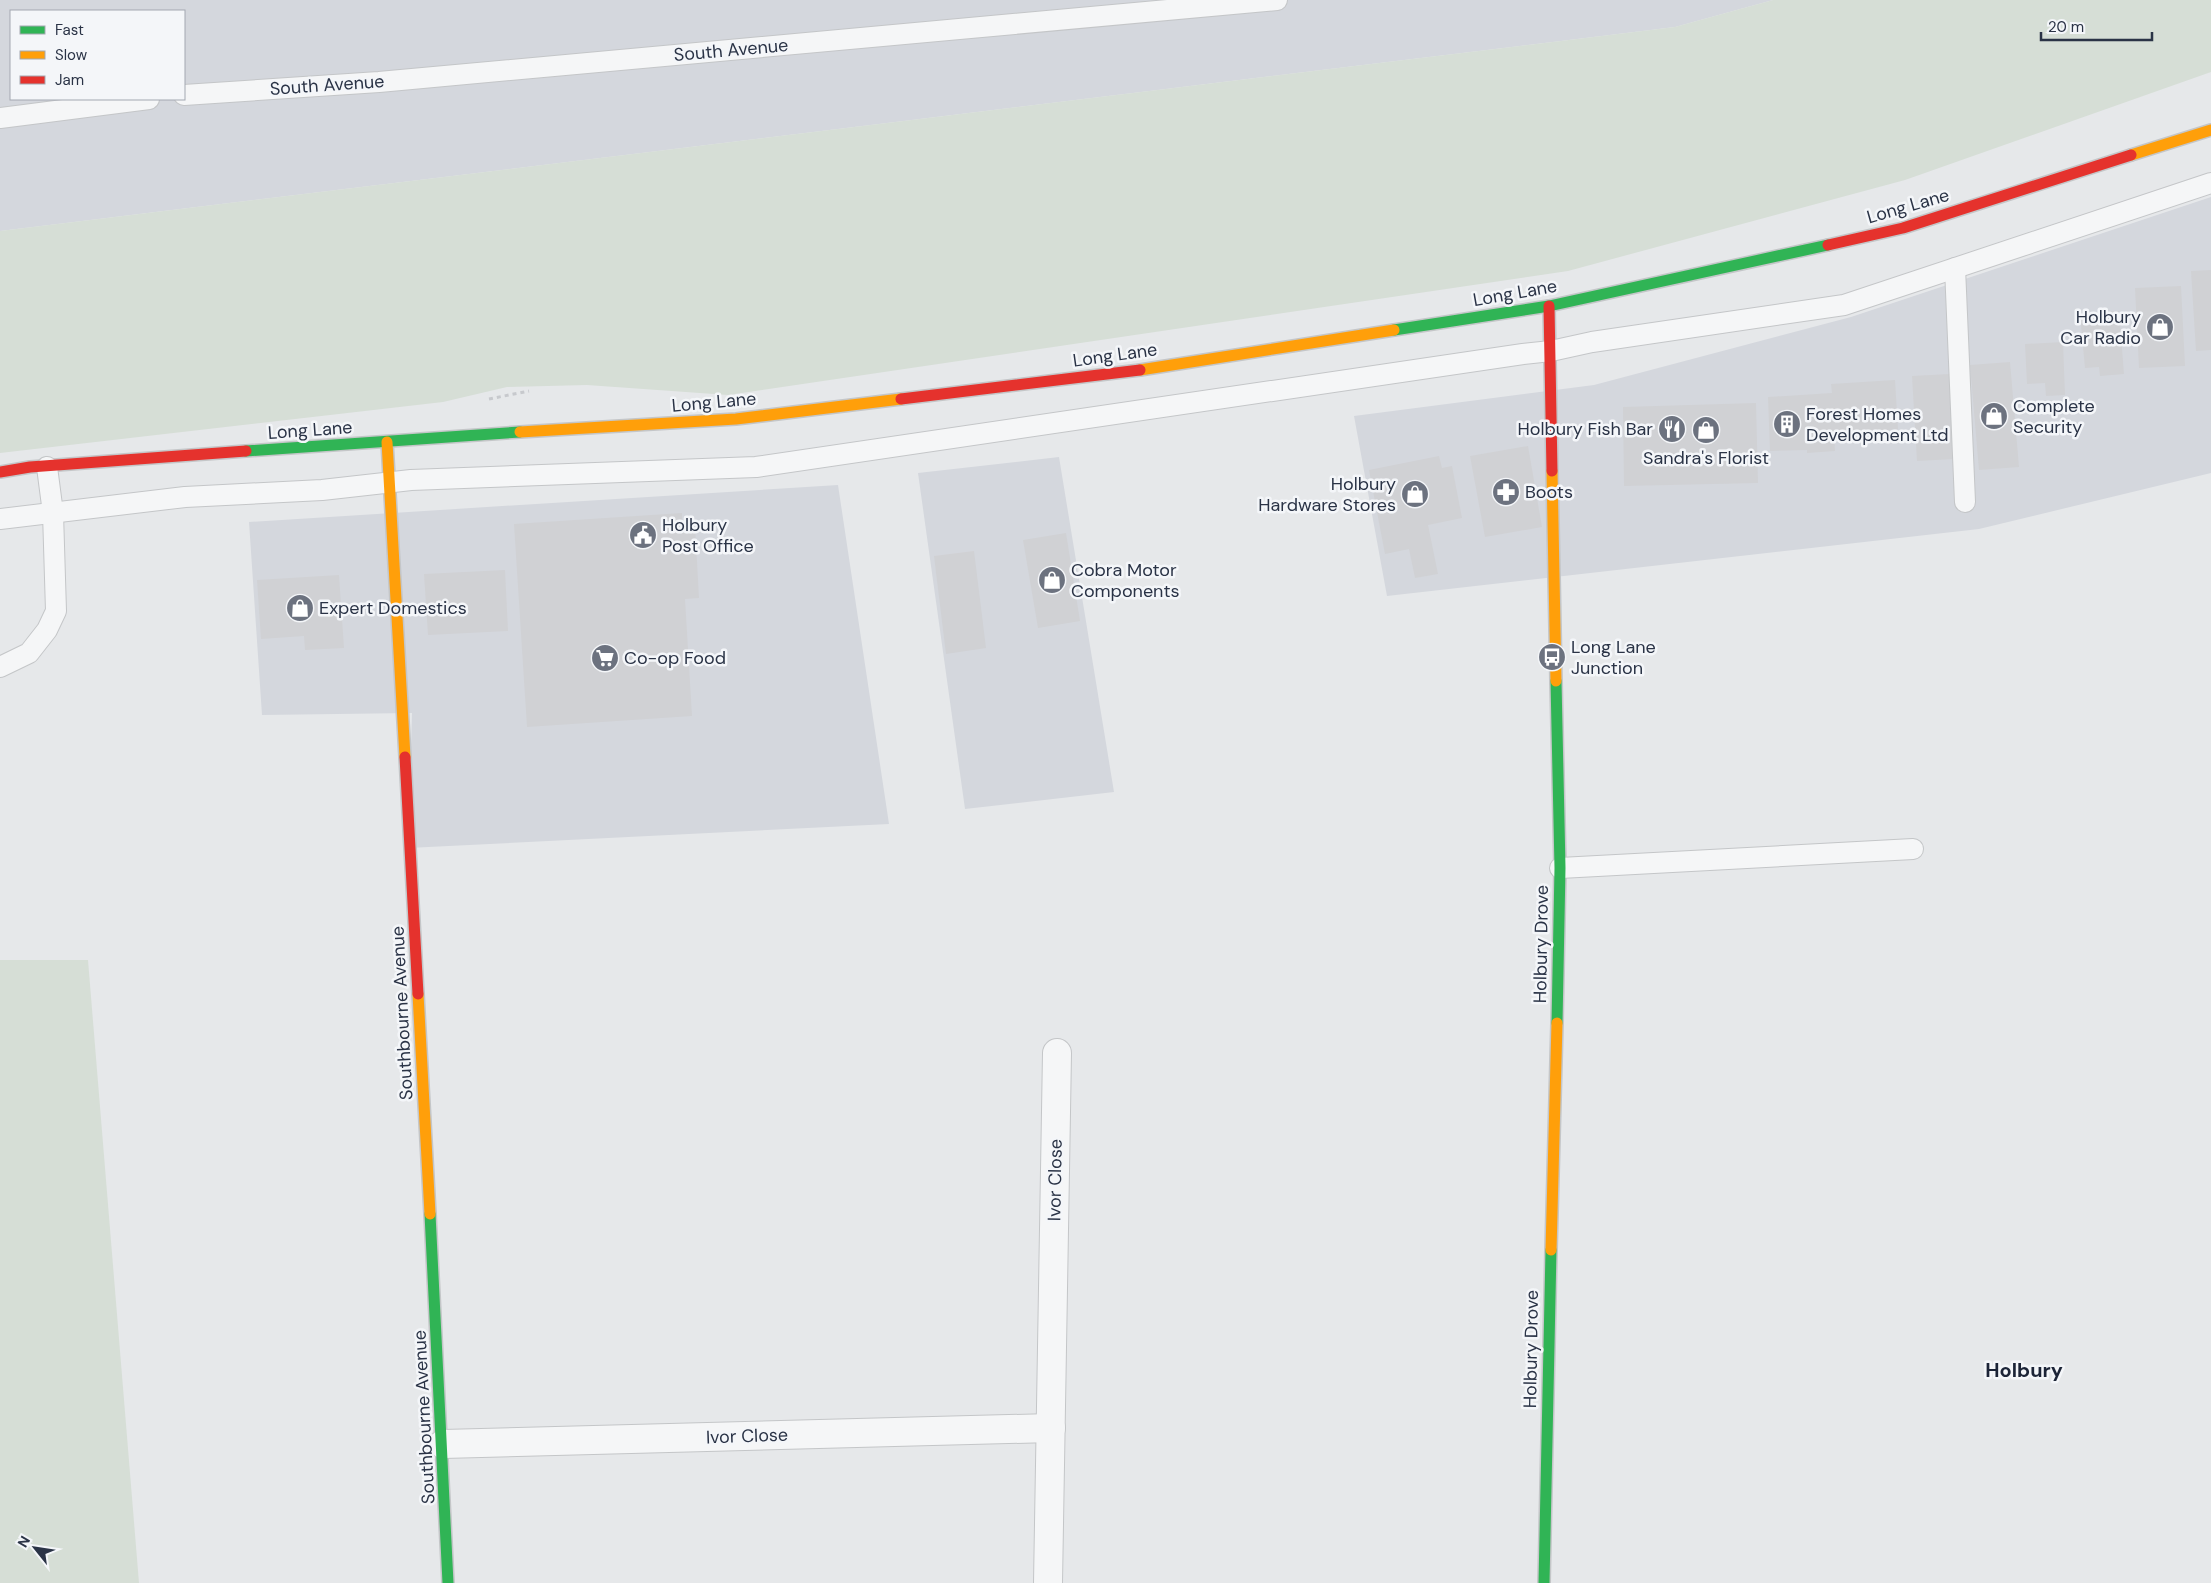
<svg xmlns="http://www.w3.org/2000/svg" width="2211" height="1583" font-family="'DM Sans',sans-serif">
<rect width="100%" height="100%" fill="#e6e8ea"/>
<!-- built -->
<g fill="#d4d7dd" fill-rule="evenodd">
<path d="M0 0H1773L1675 27 0 231ZM11 11H184V99H11Z"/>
<path d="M2211 197V473L1979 529 1387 596 1354 416 1594 385 1851 317Z"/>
<path d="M1059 457 1114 792 965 809 918 473Z"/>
<path d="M838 485 889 824 408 848 412 713 262 715 249 522Z"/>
</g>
<!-- green -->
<g fill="#d6ded6">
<path d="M1773 0H2211V72L1905 180 1568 271 728 395 587 385 507 387 443 402 0 453V231L1675 27Z"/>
<path d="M0 960H88L139 1583H0Z"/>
</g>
<!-- building -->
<g fill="#d0d1d4">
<path d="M2211 270V350L2196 351 2191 271Z"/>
<path d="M2181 286 2185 366 2139 368 2135 288Z"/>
<path d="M2119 311 2124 374 2100 376 2099 367 2085 368 2080 314Z"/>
<path d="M2063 342 2065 395 2046 396 2045 383 2027 384 2025 344Z"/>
<path d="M2010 362 2019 467 1979 470 1970 365Z"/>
<path d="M1950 374 1954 459 1917 461 1912 376Z"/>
<path d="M1895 380 1898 429 1834 435 1835 451 1807 453V450L1770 451 1768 397 1832 393 1831 384Z"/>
<path d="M1756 403 1758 483 1624 486 1623 407Z"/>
<path d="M1528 446 1542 527 1485 537 1470 456Z"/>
<path d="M1439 456 1442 468 1452 466 1462 518 1428 525 1438 574 1415 578 1409 549 1385 554 1369 470Z"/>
<path d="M682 513V526H695L699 598 685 599 692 716 527 727 514 524Z"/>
<path d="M1066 533 1080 621 1038 628 1023 540Z"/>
<path d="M974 551 986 648 946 654 934 556Z"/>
<path d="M505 570 508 631 428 635 424 574Z"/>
<path d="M339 575 344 648 305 650 304 636 261 639 257 580Z"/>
</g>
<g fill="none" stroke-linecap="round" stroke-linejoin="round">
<!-- lane casing -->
<g stroke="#c4c6c8" stroke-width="22">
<g id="lane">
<path d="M184 95 379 82 1277 0"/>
<path d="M0 118 149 99"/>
<path d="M1955 268 1965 502"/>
<path d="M0 519 185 497 322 490 411 480 756 467 1523 354 1551 351 1592 342 1844 305 2211 183"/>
<path d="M0 667 29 653 47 630 56 611 53 513 47 467"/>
<path d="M1560 868 1913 849"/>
</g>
</g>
<!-- street casing -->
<g stroke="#c4c6c8" stroke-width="30">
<g id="street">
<path d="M443 1444 1051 1428"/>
<path d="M1048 1583 1057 1053"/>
</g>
</g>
<!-- fast casing -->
<g stroke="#c4c6c8" stroke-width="14">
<g id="fast">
<path d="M1394 330 1549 306 1828 245"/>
<path d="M246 451 520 432"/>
<path d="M1556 681 1560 868 1557 1023"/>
<path d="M430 1214 448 1583"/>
<path d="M1544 1583 1551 1250"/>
</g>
</g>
<!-- slow casing -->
<g stroke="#c4c6c8" stroke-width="14">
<g id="slow">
<path d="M2131 155 2211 130"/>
<path d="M1140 370 1394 330"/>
<path d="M520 432 736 419 901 399"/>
<path d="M387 442 405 757"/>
<path d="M1552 471 1556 681"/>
<path d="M418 994 430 1214"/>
<path d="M1551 1250 1557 1023"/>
</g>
</g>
<!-- jam casing -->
<g stroke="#c4c6c8" stroke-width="14">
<g id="jam">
<path d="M1828 245 1903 228 2131 155"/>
<path d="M1549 306 1552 471"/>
<path d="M901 399 1140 370"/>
<path d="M0 472 30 467 246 451"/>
<path d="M405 757 418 994"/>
</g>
</g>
<!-- path -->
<path stroke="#c7c9cd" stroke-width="3" stroke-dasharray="4 4" stroke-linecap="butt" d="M489 399 529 391"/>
<!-- lane -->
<use href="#lane" stroke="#f5f6f7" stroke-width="20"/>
<!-- street -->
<use href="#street" stroke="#f5f6f7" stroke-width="28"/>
<!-- fast -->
<use href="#fast" stroke="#30b455" stroke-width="11"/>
<!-- slow -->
<use href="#slow" stroke="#ff9f0a" stroke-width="11"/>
<!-- jam -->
<use href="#jam" stroke="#e5322d" stroke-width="11"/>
</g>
<!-- icons -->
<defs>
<g id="shop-disc" transform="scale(1.4375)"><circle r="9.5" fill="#6c727f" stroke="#f4f6f9"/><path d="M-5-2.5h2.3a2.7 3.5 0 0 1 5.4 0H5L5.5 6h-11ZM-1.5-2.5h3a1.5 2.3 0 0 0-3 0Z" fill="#fff"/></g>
<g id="building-disc" transform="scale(1.4375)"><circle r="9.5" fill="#6c727f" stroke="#f4f6f9"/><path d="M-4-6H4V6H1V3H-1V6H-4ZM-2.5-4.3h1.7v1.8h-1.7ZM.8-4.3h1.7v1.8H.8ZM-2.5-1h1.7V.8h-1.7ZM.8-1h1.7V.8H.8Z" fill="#fff"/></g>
<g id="restaurant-disc" transform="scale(1.4375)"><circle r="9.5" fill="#6c727f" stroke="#f4f6f9"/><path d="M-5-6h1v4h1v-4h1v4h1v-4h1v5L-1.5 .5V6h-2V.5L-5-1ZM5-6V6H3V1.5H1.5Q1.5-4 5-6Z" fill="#fff"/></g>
<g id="pharmacy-disc" transform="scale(1.4375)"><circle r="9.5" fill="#6c727f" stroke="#f4f6f9"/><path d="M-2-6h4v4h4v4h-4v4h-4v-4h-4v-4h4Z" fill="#fff"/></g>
<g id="civic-disc" transform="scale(1.4375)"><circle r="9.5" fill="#6c727f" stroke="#f4f6f9"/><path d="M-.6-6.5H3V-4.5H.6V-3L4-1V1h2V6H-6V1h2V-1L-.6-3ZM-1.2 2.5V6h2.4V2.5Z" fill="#fff"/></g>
<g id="bus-disc" transform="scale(1.4375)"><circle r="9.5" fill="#6c727f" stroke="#f4f6f9"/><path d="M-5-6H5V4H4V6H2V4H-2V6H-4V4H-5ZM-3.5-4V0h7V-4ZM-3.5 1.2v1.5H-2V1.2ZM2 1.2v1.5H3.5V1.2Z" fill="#fff"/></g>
<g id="supermarket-disc" transform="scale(1.4375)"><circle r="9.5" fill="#6c727f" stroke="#f4f6f9"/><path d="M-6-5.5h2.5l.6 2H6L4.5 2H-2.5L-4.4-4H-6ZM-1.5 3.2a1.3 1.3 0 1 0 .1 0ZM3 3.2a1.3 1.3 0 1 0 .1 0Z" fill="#fff"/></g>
</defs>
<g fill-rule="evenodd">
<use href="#shop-disc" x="2160" y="327"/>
<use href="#shop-disc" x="1994" y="416"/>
<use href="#building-disc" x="1787" y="424"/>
<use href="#restaurant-disc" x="1672" y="429"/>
<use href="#shop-disc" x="1706" y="430"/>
<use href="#pharmacy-disc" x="1506" y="492"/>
<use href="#shop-disc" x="1415" y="494"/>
<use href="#civic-disc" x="643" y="535"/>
<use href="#shop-disc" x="1052" y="580"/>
<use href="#shop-disc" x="300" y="608"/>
<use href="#bus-disc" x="1552" y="657"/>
<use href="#supermarket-disc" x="605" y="658"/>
</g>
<g text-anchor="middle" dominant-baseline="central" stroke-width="5" stroke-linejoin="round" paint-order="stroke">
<!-- street labels -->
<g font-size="18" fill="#2a3346" stroke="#f4f6f9">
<text transform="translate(731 50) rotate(-5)">South Avenue</text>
<text transform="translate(327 85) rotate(-4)">South Avenue</text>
<text transform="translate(1908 206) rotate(-16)">Long Lane</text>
<text transform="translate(1515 293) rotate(-10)">Long Lane</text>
<text transform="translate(1115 355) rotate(-8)">Long Lane</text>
<text transform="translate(714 402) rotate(-5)">Long Lane</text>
<text transform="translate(310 430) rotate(-4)">Long Lane</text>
<text transform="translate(1541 944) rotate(-89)">Holbury Drove</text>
<text transform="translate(402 1013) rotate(-93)">Southbourne Avenue</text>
<text transform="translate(1055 1180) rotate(-89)">Ivor Close</text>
<text transform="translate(1531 1349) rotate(-89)">Holbury Drove</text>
<text transform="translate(424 1417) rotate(-93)">Southbourne Avenue</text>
<text transform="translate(747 1436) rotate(-2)">Ivor Close</text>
</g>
<!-- poi labels -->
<g font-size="18" fill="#2a3346" stroke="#f4f6f9" text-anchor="start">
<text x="2141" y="317" text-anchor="end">Holbury<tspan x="2141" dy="21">Car Radio</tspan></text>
<text x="2013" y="406">Complete<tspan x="2013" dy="21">Security</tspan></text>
<text x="1806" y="414">Forest Homes<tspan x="1806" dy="21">Development Ltd</tspan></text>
<text x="1653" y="429" text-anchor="end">Holbury Fish Bar</text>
<text x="1706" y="458" text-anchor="middle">Sandra's Florist</text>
<text x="1396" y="484" text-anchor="end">Holbury<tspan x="1396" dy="21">Hardware Stores</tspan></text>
<text x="1525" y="492">Boots</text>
<text x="662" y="525">Holbury<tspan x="662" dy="21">Post Office</tspan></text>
<text x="1071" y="570">Cobra Motor<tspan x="1071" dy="21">Components</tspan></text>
<text x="319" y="608">Expert Domestics</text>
<text x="1571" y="647">Long Lane<tspan x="1571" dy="21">Junction</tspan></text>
<text x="624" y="658">Co-op Food</text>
</g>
<!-- quarter labels -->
<g font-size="20" font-weight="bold" fill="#1c2437" stroke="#f4f6f9">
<text x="2024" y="1370">Holbury</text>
</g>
</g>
<!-- legend -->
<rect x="10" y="10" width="175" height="90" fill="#f4f6f9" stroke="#a3a8b1"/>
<rect x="20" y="26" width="25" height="8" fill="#30b455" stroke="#a3a8b1"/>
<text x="55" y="35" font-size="15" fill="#2a3346">Fast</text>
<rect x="20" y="51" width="25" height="8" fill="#ff9f0a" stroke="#a3a8b1"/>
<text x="55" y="60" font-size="15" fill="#2a3346">Slow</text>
<rect x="20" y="76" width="25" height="8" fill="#e5322d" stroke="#a3a8b1"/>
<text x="55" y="85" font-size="15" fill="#2a3346">Jam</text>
<!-- north arrow -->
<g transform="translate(35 1548) rotate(300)" stroke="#f4f6f9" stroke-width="4" paint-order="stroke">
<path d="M0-4L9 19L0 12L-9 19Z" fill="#2a3346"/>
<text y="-8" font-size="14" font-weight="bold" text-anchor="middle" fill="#2a3346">N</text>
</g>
<!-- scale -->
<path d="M2041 32v8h111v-8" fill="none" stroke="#2a3346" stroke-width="2.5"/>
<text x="2048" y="32" font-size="15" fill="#2a3346" stroke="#f4f6f9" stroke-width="4" paint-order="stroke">20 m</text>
</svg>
